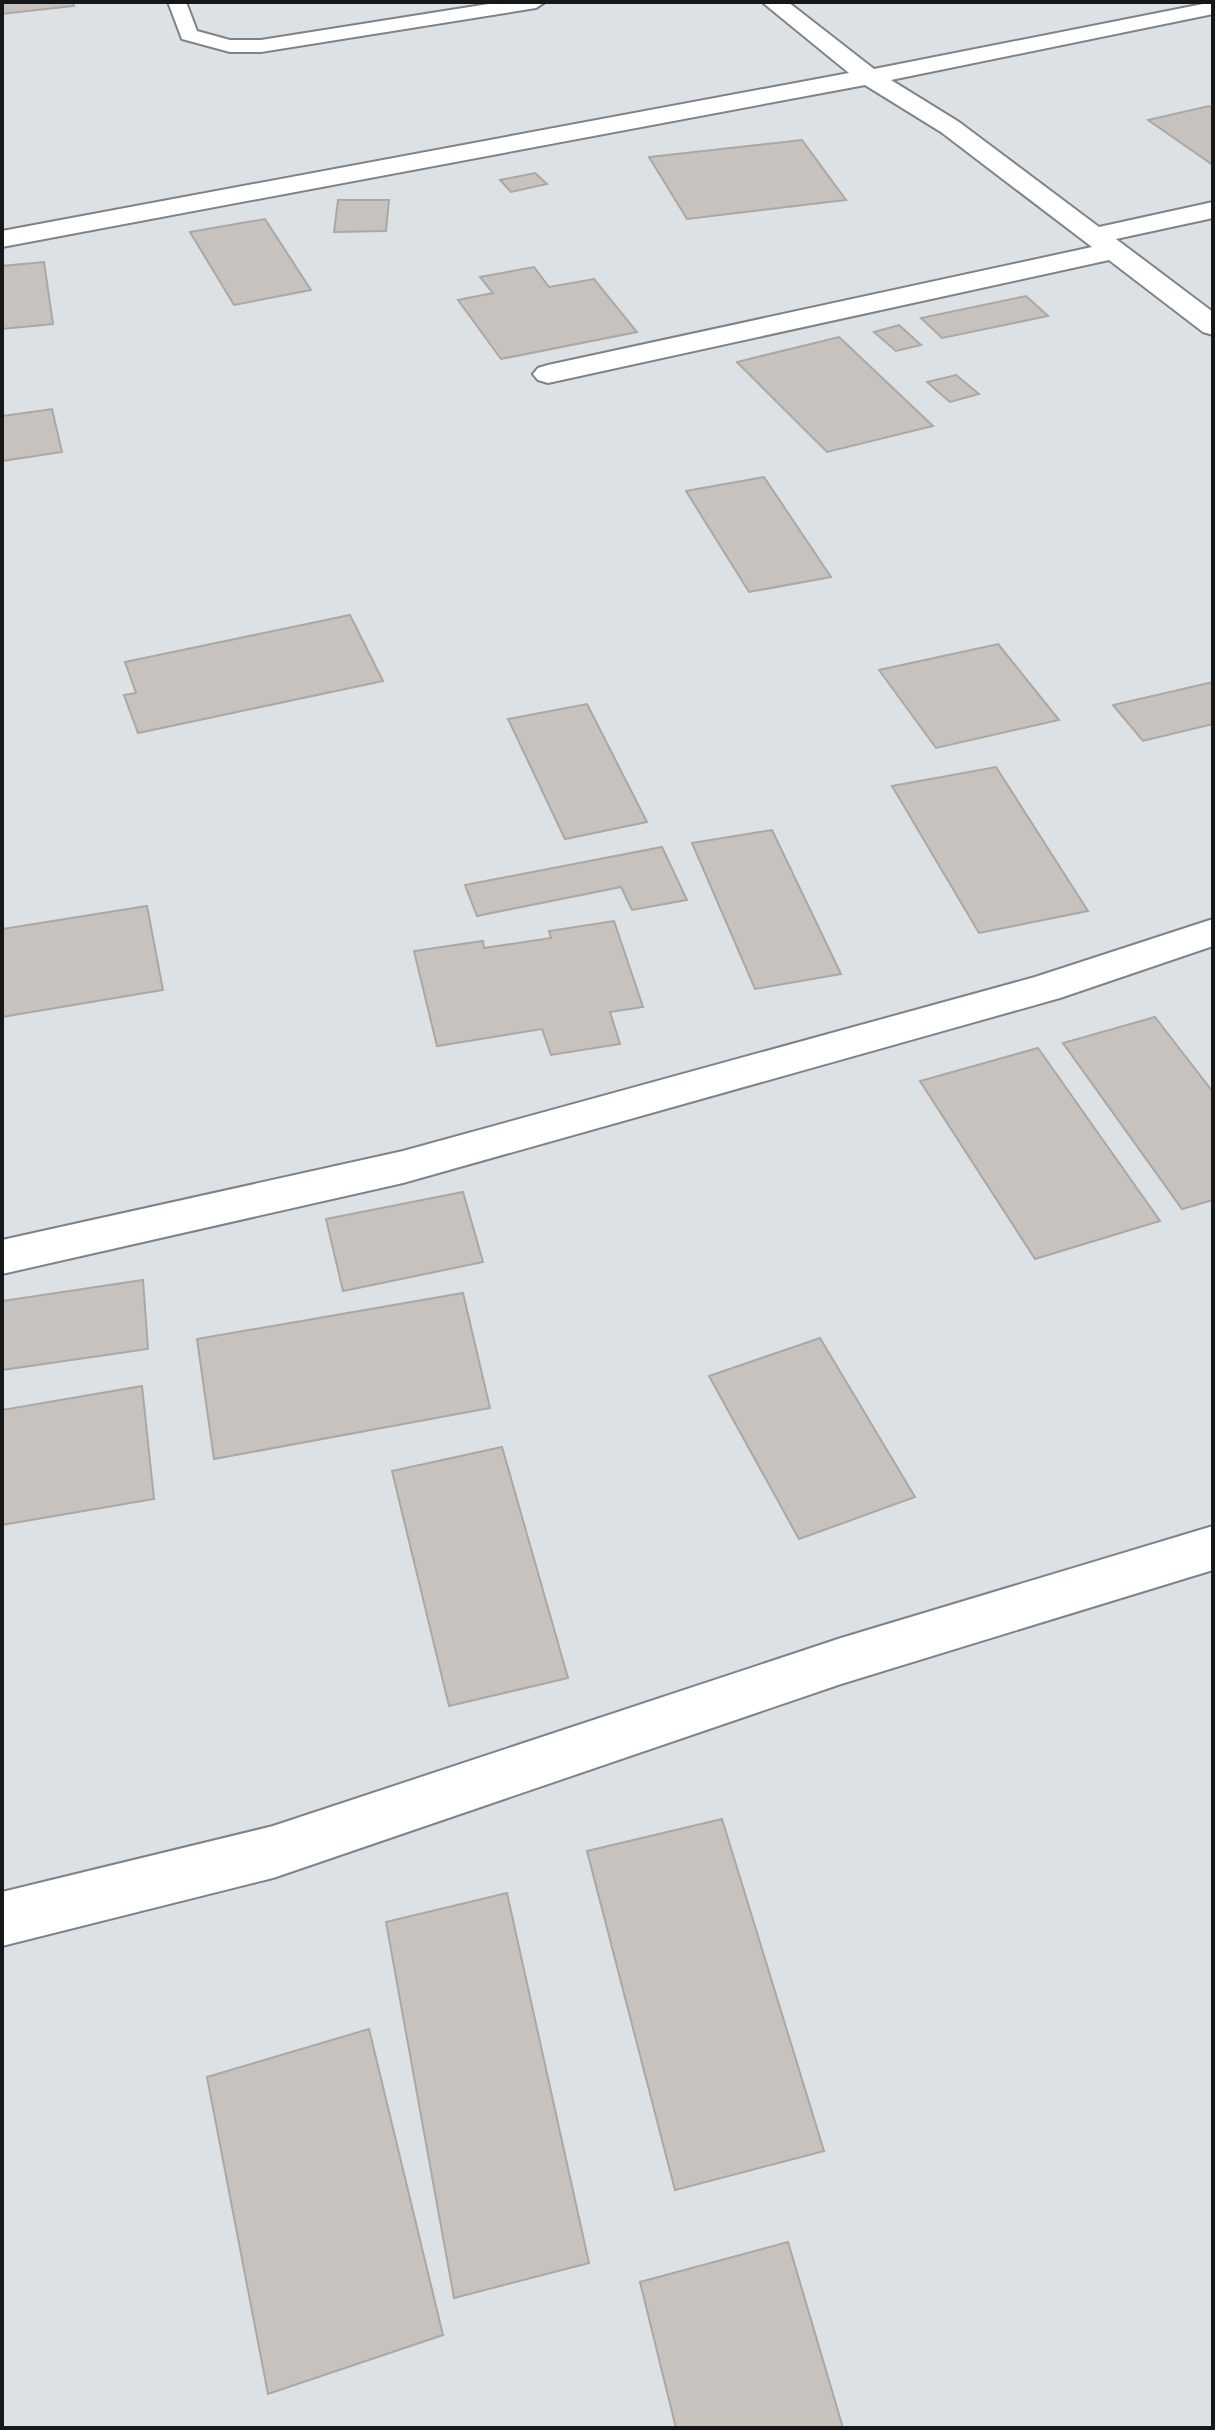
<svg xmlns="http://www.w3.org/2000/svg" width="1215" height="2430" font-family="'Work Sans',sans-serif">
<rect width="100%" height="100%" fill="#dbe1e5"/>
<!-- building -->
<g fill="#c8c2be" stroke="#aca7a3" stroke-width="2">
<path d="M2 2H73L74 6 2 14Z"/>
<path d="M1209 106 1213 109V165L1148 120Z"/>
<path d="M802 140 846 200 687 219 649 157Z"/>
<path d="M535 173 547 184 511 192 500 180Z"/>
<path d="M338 200H389L386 231 334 232Z"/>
<path d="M265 219 311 290 234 305 190 232Z"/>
<path d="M44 262 53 324 2 329V266Z"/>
<path d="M534 267 549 287 594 279 637 332 501 359 458 300 493 293 480 277Z"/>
<path d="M1026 296 1048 316 942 338 921 318Z"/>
<path d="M899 325 921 345 896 351 874 332Z"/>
<path d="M839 337 933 426 827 452 737 362Z"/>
<path d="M956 375 979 394 950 402 927 382Z"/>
<path d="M52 409 62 452 2 461V416Z"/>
<path d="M764 477 831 577 749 592 686 491Z"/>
<path d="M350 615 383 681 138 733 124 695 136 693 125 662Z"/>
<path d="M998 644 1059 720 936 748 879 670Z"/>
<path d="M1213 682V724L1143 741 1113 705Z"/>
<path d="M587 704 647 822 565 839 508 719Z"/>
<path d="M996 767 1088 911 979 933 892 786Z"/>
<path d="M772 830 841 974 755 989 692 843Z"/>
<path d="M662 847 687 900 632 910 621 887 477 916 465 885Z"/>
<path d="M147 906 163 990 2 1017V929Z"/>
<path d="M614 921 643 1007 610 1012 620 1044 551 1055 542 1029 437 1046 414 951 483 941 484 948 551 938 549 931Z"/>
<path d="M1155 1017 1213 1092V1200L1182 1209 1063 1043Z"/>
<path d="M1038 1048 1160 1221 1035 1259 920 1081Z"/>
<path d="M463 1192 483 1262 343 1291 326 1219Z"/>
<path d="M143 1280 148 1349 2 1370V1301Z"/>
<path d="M463 1293 490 1408 214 1459 197 1339Z"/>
<path d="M820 1338 915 1497 799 1539 709 1376Z"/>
<path d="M142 1386 154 1499 2 1525V1410Z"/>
<path d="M502 1447 568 1678 449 1706 392 1471Z"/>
<path d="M722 1819 824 2151 675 2190 587 1851Z"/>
<path d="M507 1893 589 2263 454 2298 386 1922Z"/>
<path d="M369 2029 443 2335 268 2394 207 2077Z"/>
<path d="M788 2242 843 2428H676L640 2282Z"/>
</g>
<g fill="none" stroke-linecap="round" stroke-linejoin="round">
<!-- service casing -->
<g stroke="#7e8387" stroke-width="4">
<path id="service" d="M168 2H186L197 31 230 40H261L501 2H545L536 8 261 52H230L182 39Z"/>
</g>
<!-- minor casing -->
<g stroke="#7e8387" stroke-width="4">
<g id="minor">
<path d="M762 2H788L874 69 1213 2V14L891 80 959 122 1099 227 1213 202V218L1116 239 1213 312V335L1203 332 1109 260 548 383 538 380 533 374 538 368 548 365 1092 247 941 132 865 85 2 247V231L849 73Z"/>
<path d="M1213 919V946L1060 998 403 1183 2 1274V1240L403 1151 1035 977Z"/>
<path d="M1213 1526V1570L841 1684 273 1878 2 1946V1892L273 1826 841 1638Z"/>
</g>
</g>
<!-- service -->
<use href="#service" fill="#fff" fill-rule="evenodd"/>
<!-- minor -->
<use href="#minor" fill="#fff" fill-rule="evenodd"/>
</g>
<!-- border -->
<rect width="1215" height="2430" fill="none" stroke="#151718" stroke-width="8"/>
</svg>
